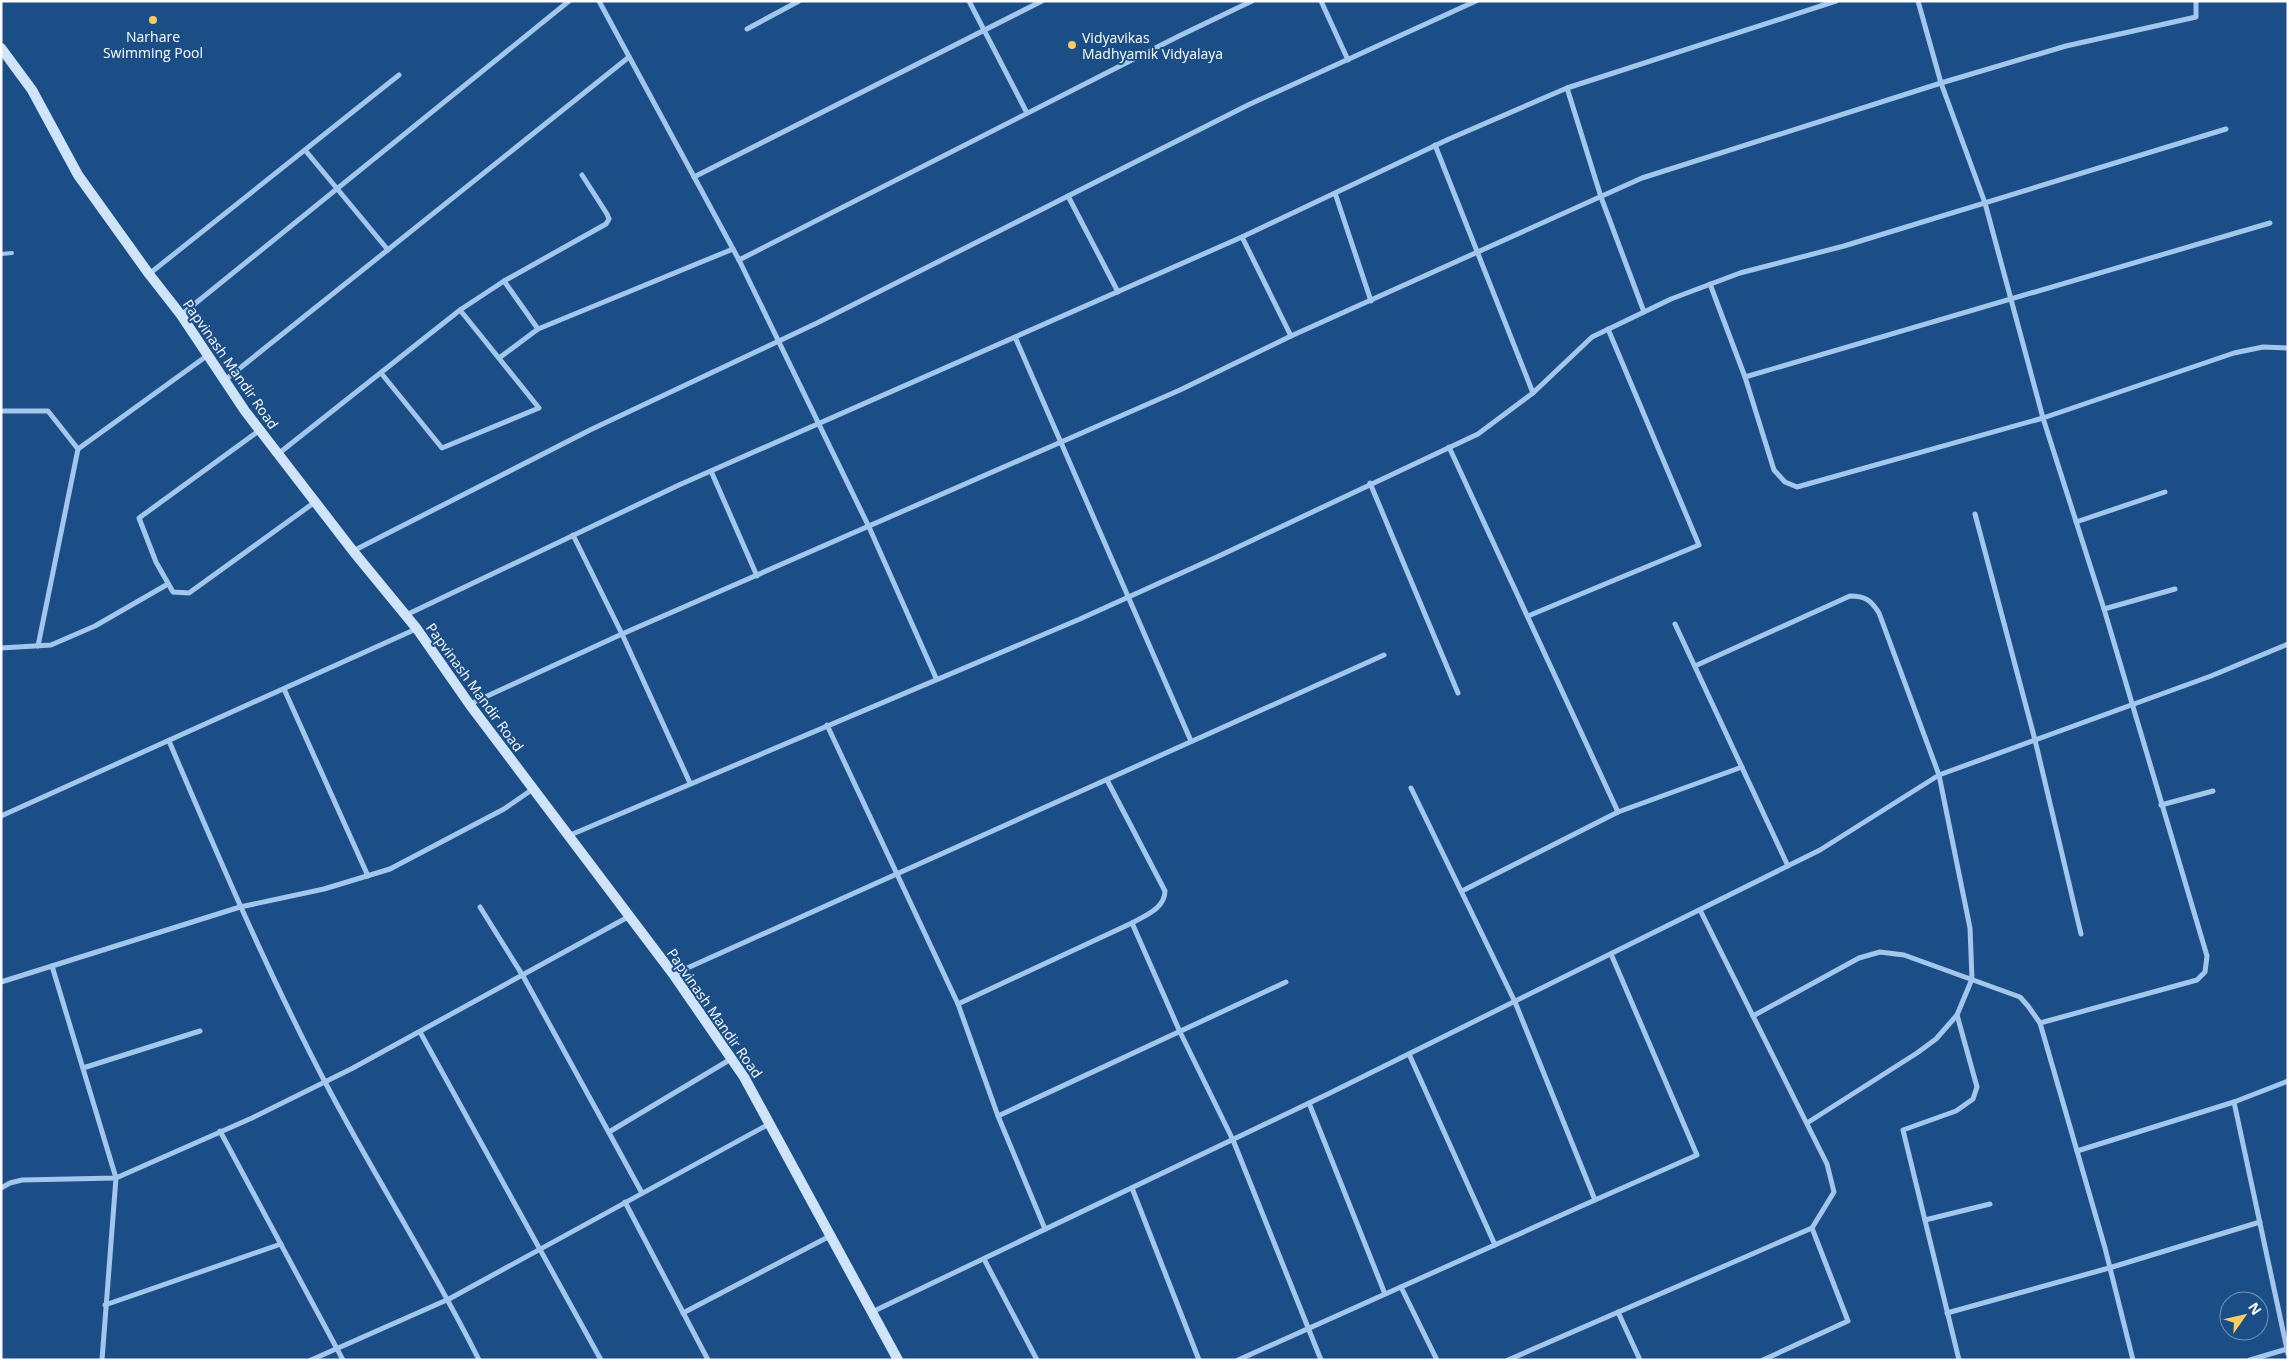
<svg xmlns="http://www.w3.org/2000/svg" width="2289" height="1361" font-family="'Open Sans',sans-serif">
<rect width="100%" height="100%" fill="#1b4e87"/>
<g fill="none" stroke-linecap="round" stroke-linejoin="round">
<!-- lane -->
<path stroke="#a3c6ec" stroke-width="4" d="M1 254 12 253"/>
<!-- street -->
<g stroke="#a3c6ec" stroke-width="5">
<path d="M599 1 739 260 1179 36 1252 1"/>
<path d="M969 1 1027 113"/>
<path d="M1321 1 1348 60"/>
<path d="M1918 1 1941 83 1985 203 2043 418 2104 609 2207 956 2205 972 2197 980 2040 1023 2105 1248 2133 1360"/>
<path d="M747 29 799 1"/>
<path d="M1567 88 1601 197 1644 312"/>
<path d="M1435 145 1533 393"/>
<path d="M305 150 388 250"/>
<path d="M694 177 1042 1"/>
<path d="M1335 193 1371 301"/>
<path d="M1068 196 1118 292"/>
<path d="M1242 237 1291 336"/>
<path d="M739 260 869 527 936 678"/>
<path d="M149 274 399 75"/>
<path d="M1710 284 1745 377 2270 223"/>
<path d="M460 310 504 281 606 224 609 219 607 214 582 175"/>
<path d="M181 315 569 1"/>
<path d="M538 329 733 249"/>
<path d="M1015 337 1191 741"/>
<path d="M499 358 538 329 504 281"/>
<path d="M1745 377 1774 470 1785 482 1797 487 2043 418 2234 353 2263 347 2288 348"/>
<path d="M225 380 629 57"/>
<path d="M1 411H48L78 449"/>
<path d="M260 430 139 518 156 562 173 592 189 593 315 502"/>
<path d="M1449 447 1618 812"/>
<path d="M278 454 460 310 539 408 442 448 381 373"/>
<path d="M711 471 757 576"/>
<path d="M1370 483 1458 693"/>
<path d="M1975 514 2035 740 2081 934"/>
<path d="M2076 522 2165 492"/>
<path d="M573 535 622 634 690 783"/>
<path d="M353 551 590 430 817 323 1248 105 1476 1"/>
<path d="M2104 609 2175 589"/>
<path d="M406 615 679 485 1242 237 1449 139 1567 88 1836 1"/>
<path d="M1528 616 1699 545 1608 329"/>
<path d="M1675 624 1788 866"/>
<path d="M38 646 78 449 208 355"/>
<path d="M1 648 51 645 95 626 168 584"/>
<path d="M1695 666 1850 596C1865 596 1871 600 1879 613L1939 775 1970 928 1972 979 1957 1015 1936 1039 1917 1053 1807 1123"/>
<path d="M284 689 368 876"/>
<path d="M470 704 622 634 1180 390 1291 336 1642 178 1941 83 2066 46 2196 17V1"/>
<path d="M827 725 958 1004"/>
<path d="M169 741C218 856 267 971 325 1082 374 1176 432 1265 479 1360"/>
<path d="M1107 780 1165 891C1165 908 1146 915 1132 923"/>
<path d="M2161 805 2213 791"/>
<path d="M1 816 416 629"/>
<path d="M568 836 1080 619 1219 556 1478 434 1533 393 1592 337 1671 299 1740 273 1844 246 2226 129"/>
<path d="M1462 891 1618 812 1742 767"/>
<path d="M480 907 523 976 642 1193"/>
<path d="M52 966 116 1178 102 1360"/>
<path d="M674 974 1384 655"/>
<path d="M1 982 240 907 324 889 390 869 504 809 533 789"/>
<path d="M1957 1015 1977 1087 1973 1099 1956 1111 1903 1130 1959 1360"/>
<path d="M1753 1016 1859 958 1880 952 1904 955 2020 997 2028 1006 2040 1023"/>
<path d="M420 1032 601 1360"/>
<path d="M1409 1054 1495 1245"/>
<path d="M83 1068 200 1031"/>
<path d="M2234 1102 2288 1354"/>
<path d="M1309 1103 1385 1294"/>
<path d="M998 1116 1286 982"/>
<path d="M220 1131 343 1360"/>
<path d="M609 1132 731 1059"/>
<path d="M2077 1151 2234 1102 2288 1081"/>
<path d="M1 1188 10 1183 22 1180 116 1178 252 1118 353 1068 628 917"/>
<path d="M1132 1188 1199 1360"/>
<path d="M1595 1200 1697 1155 1611 954"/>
<path d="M625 1202 708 1360"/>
<path d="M1925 1220 1990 1204"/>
<path d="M1045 1229 998 1116 958 1004 1132 923 1180 1032 1233 1140 1321 1360"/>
<path d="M984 1259 1037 1360"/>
<path d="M1401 1287 1437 1360"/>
<path d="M105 1305 281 1244"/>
<path d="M872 1312 1330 1093 1820 850 1939 775 2211 676 2288 644"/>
<path d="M1618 1312 1640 1360"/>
<path d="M683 1313 830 1236"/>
<path d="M1947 1313 2109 1268 2260 1222"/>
<path d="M311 1360 449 1299 769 1124"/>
<path d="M1238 1360 1595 1200 1515 1002 1411 788"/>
<path d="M1508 1360 1812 1228 1834 1192 1827 1164 1700 910"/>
<path d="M1763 1360 1848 1321 1812 1228"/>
<path d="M2250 1360 2287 1349"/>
</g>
<!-- secondary -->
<path stroke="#cfe3f9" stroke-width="10" d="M1 48 32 90 78 175 149 274 181 315 245 411 353 551 417 629 470 705 673 974 744 1077 898 1360"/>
</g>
<!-- markers -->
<g fill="#fdca60" stroke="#1b4e87" stroke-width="2">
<circle cx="153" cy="20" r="5"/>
<circle cx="1072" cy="45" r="5"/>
</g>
<g text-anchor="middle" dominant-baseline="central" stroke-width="4" stroke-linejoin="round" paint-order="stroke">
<!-- poi labels -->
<g font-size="14" fill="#fff" stroke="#1b4e87">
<text x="153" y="36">Narhare<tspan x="153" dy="16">Swimming Pool</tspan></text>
<text x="1082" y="37" text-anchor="start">Vidyavikas<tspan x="1082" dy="16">Madhyamik Vidyalaya</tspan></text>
</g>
<!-- street labels -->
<g font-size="14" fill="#fff" stroke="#1b4e87">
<text transform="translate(231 364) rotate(55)">Papvinash Mandir Road</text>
<text transform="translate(475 687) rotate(54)">Papvinash Mandir Road</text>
<text transform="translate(715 1013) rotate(55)">Papvinash Mandir Road</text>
</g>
</g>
<!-- border -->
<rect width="2289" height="1361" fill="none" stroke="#ffffff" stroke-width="5"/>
<!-- north arrow -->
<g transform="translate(2244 1316) rotate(56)"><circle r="24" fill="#1b4e87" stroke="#7695b7"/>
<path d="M0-4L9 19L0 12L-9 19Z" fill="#fdca60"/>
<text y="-8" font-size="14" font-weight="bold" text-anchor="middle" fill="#ffffff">N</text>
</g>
</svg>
